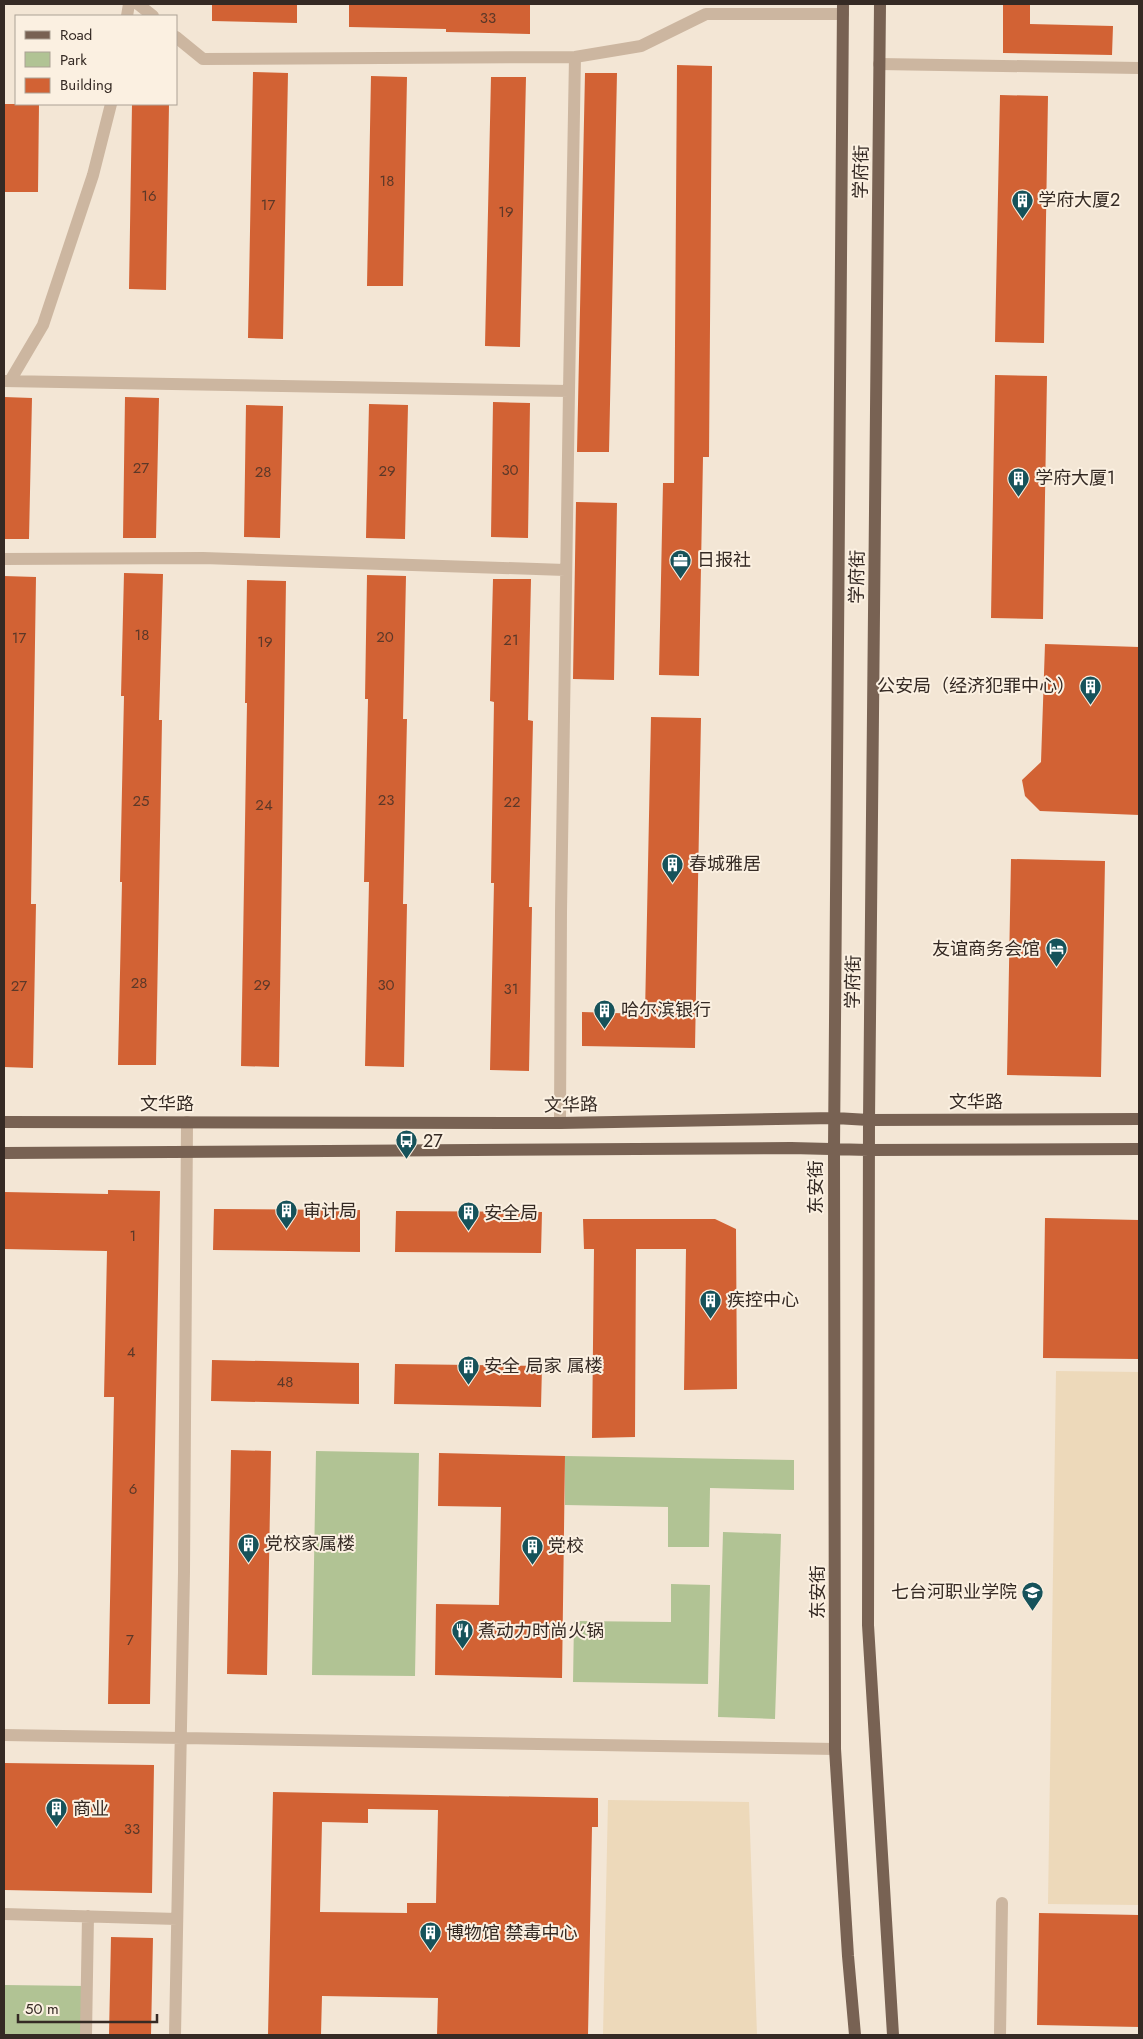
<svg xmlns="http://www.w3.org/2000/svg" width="1143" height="2039" font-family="Jost,'Noto Sans SC',sans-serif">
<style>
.green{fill:#b1c394}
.plaza{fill:#edd9ba}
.building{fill:#d26234;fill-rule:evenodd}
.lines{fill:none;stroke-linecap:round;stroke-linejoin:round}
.minor{stroke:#ccb6a0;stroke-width:12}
.major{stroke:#786253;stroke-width:12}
.labels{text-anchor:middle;stroke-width:4;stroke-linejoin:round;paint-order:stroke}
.number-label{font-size:15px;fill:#5c3828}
.street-label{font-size:18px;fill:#352a24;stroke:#fbf0e1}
.poi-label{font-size:18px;fill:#352a24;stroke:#fbf0e1;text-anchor:start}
</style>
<rect width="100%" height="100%" fill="#f3e6d5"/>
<path class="green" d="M316,1451L419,1453L415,1676L312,1675Z
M565,1456L794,1460V1490L710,1488L709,1547H668V1507L565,1505Z
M723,1532L781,1534L775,1719L718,1717Z
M671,1584L710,1585L708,1684L573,1682L574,1621L671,1622Z
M4,1985L87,1986L86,2035H4Z"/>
<path class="plaza" d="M1056,1371L1139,1372V1905L1048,1904Z
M608,1800L749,1802L757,2035H603Z"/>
<path class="building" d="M212,4H297V23L212,21Z
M349,4H530V34L446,32V29L349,27Z
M1003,4H1030V24L1113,26L1112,55L1003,53Z
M677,65L712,66L709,457H703L699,676L659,675L663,483H674Z
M253,72L288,73L283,339L248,338Z
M585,73H617L609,452H577Z
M371,76L407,77L403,286H367Z
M491,77H526L520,347L485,346Z
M1000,95L1048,96L1044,343L995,342Z
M5,104H39L38,192H4Z
M132,104H169L166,290L129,289Z
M995,375L1047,376L1043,619L991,618Z
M4,397L32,398L29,539H4Z
M125,397L159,398L156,538H123Z
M493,402L530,403L528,538L491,537Z
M369,404L408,405L405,539L366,538Z
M246,405L283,406L280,538L244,537Z
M576,502L617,503L614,680L573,679Z
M124,573L163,574L159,720H162L156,1065H118L122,882H120L124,696H121Z
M367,575L406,576L403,719H407L403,904H407L404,1067L365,1066L369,882H364L368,699H365Z
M4,576L36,577L31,904H36L33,1068L4,1067Z
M493,579H531L528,720L533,721L529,907H532L529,1071L490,1070L494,883H491L494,702L490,701Z
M247,580L286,581L279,1067L241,1066L247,703H245Z
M1045,644L1139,647V815L1040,811L1025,796L1022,780L1041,762Z
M651,717L701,718L695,1048L582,1046V1012L645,1014Z
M1011,859L1105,861L1101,1077L1007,1075Z
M108,1190L160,1191L150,1704H108L114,1397H104L107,1251L4,1249V1192L108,1194Z
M214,1209L360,1210V1252L213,1250Z
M396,1211L542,1212L541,1253L395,1252Z
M1045,1218L1139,1220V1359L1043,1358Z
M583,1219H715L736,1229L737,1389L684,1390L686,1249H636L635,1437L592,1438L594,1249H584Z
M212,1360L359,1363V1404L211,1401Z
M395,1364L542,1366L541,1407L394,1404Z
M231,1450L271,1451L267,1675L227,1674Z
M439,1453L565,1456L562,1678L435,1675L436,1604L499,1605L501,1507L438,1506Z
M4,1763L154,1765L152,1893L4,1890Z
M273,1792L598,1798V1827H592L588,2035H437L438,1998L322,1996L321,2035H268ZM368,1809L438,1810L436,1903H407V1913L320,1912L322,1822L368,1823Z
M1039,1913L1139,1915V2027L1037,2025Z
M111,1937L153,1938L151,2035H109Z"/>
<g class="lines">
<path class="minor" d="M138,4L153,16
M127,16L129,4
M176,37L203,59L575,57L641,46L706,14H843
M879,64L1139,68
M4,381L569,391L575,57
M10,381L43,325L93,175L111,104
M4,559L203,558L565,570
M560,1123L561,912L569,391
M4,1735L835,1749
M4,1914L177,1919
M86,2035L88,1916
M175,2035L184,1572L187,1122
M1000,2035L1002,1903"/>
<path class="major" d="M843,4L834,1149L835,1749L848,1956L855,2035
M880,4L869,1120L868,1625L893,2035
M4,1122L560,1123L835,1118L869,1120L1139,1119
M4,1153L791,1148L869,1150L1139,1149"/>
</g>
<defs>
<symbol id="building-pin" viewBox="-11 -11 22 30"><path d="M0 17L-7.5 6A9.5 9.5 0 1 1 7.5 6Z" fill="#16525a" stroke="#fbf0e1"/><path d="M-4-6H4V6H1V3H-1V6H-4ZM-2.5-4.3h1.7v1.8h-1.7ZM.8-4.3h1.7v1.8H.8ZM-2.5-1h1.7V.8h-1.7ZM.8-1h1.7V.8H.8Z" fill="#fff"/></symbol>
<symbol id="office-pin" viewBox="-11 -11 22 30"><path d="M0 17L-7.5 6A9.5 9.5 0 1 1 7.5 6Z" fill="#16525a" stroke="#fbf0e1"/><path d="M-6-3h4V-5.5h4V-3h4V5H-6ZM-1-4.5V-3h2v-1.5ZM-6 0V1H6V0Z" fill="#fff"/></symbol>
<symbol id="hotel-pin" viewBox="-11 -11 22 30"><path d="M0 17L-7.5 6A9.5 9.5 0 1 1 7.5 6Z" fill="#16525a" stroke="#fbf0e1"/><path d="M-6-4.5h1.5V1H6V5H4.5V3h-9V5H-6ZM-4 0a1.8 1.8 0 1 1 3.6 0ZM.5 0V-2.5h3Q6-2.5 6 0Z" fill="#fff"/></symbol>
<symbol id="bus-pin" viewBox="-11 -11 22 30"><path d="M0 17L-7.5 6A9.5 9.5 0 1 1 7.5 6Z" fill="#16525a" stroke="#fbf0e1"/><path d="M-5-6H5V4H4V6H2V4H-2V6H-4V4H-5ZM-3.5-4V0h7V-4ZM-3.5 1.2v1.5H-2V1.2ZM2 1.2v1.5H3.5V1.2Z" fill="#fff"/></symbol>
<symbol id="university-pin" viewBox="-11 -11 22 30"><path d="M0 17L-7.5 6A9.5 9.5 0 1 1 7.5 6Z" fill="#16525a" stroke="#fbf0e1"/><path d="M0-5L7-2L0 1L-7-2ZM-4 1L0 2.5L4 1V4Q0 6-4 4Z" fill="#fff"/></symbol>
<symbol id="restaurant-pin" viewBox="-11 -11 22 30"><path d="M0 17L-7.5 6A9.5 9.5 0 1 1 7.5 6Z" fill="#16525a" stroke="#fbf0e1"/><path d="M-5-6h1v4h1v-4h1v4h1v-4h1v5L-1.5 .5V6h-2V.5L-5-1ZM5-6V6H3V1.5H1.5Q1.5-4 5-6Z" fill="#fff"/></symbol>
</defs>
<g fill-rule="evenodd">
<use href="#building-pin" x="1010" y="188" width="25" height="34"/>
<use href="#building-pin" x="1006" y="466" width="25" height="34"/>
<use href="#office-pin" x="668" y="548" width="25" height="34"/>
<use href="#building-pin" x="1078" y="674" width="25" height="34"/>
<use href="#building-pin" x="660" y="852" width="25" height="34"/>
<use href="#hotel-pin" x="1044" y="936" width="25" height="34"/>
<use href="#building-pin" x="592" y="998" width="25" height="34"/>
<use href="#bus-pin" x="394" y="1128" width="25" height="34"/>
<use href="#building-pin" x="274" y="1198" width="25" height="34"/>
<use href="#building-pin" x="456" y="1200" width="25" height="34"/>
<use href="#building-pin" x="698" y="1288" width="25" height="34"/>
<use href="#building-pin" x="456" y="1354" width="25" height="34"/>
<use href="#building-pin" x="236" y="1532" width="25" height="34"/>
<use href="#building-pin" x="520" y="1534" width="25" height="34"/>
<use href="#university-pin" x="1020" y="1580" width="25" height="34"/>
<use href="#restaurant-pin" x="450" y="1618" width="25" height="34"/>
<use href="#building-pin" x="44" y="1796" width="25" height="34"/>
<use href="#building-pin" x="418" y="1920" width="25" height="34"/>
</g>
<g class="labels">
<g class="number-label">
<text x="488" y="23">33</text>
<text x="387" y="186">18</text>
<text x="149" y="201">16</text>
<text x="268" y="210">17</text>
<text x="506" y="217">19</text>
<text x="141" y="473">27</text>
<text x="510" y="475">30</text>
<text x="387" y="476">29</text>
<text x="263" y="477">28</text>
<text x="142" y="640">18</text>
<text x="385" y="642">20</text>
<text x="19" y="643">17</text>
<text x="511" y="645">21</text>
<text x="265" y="647">19</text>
<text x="386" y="805">23</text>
<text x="141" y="806">25</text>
<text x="512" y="807">22</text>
<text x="264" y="810">24</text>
<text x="139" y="988">28</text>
<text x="262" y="990">29</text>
<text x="386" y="990">30</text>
<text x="19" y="991">27</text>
<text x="511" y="994">31</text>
<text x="133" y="1241">1</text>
<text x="131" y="1357">4</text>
<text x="285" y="1387">48</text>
<text x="133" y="1494">6</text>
<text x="130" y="1645">7</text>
<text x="132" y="1834">33</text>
</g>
<g class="street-label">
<text transform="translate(861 172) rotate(-89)" y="6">学府街</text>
<text transform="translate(857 577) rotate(-89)" y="6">学府街</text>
<text transform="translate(853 982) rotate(-89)" y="6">学府街</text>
<text x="976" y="1108">文华路</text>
<text x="167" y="1110">文华路</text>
<text transform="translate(571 1105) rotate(-1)" y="6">文华路</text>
<text transform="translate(816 1187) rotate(-90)" y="6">东安街</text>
<text transform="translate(818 1592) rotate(-90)" y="6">东安街</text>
</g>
<g class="poi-label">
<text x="1038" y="206">学府大厦2</text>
<text x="1035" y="484">学府大厦1</text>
<text x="697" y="566">日报社</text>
<text x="1075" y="692" text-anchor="end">公安局（经济犯罪中心）</text>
<text x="689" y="870">春城雅居</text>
<text x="1040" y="955" text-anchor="end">友谊商务会馆</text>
<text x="621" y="1016">哈尔滨银行</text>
<text x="423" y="1147">27</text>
<text x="303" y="1217">审计局</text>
<text x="484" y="1219">安全局</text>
<text x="727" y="1306">疾控中心</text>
<text x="484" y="1372">安全 局家 属楼</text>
<text x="265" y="1550">党校家属楼</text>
<text x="548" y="1552">党校</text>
<text x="1017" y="1598" text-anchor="end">七台河职业学院</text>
<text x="478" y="1637">煮动力时尚火锅</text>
<text x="73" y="1815">商业</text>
<text x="446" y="1939">博物馆 禁毒中心</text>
</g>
</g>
<rect width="1143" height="2039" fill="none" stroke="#352a24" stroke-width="10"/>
<rect x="15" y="15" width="162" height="90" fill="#fbf0e1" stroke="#aca195"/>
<rect x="25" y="31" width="25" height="8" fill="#786253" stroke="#aca195"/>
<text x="60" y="40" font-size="15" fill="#352a24">Road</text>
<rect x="25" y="52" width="25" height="15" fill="#b1c394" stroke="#aca195"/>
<text x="60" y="65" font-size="15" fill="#352a24">Park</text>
<rect x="25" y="78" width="25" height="15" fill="#d26234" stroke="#aca195"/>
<text x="60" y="90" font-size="15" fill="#352a24">Building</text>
<path d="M18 2014v8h139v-8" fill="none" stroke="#352a24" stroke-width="2.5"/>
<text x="25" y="2014" font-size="15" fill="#352a24" stroke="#fbf0e1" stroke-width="4" paint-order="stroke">50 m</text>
</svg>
